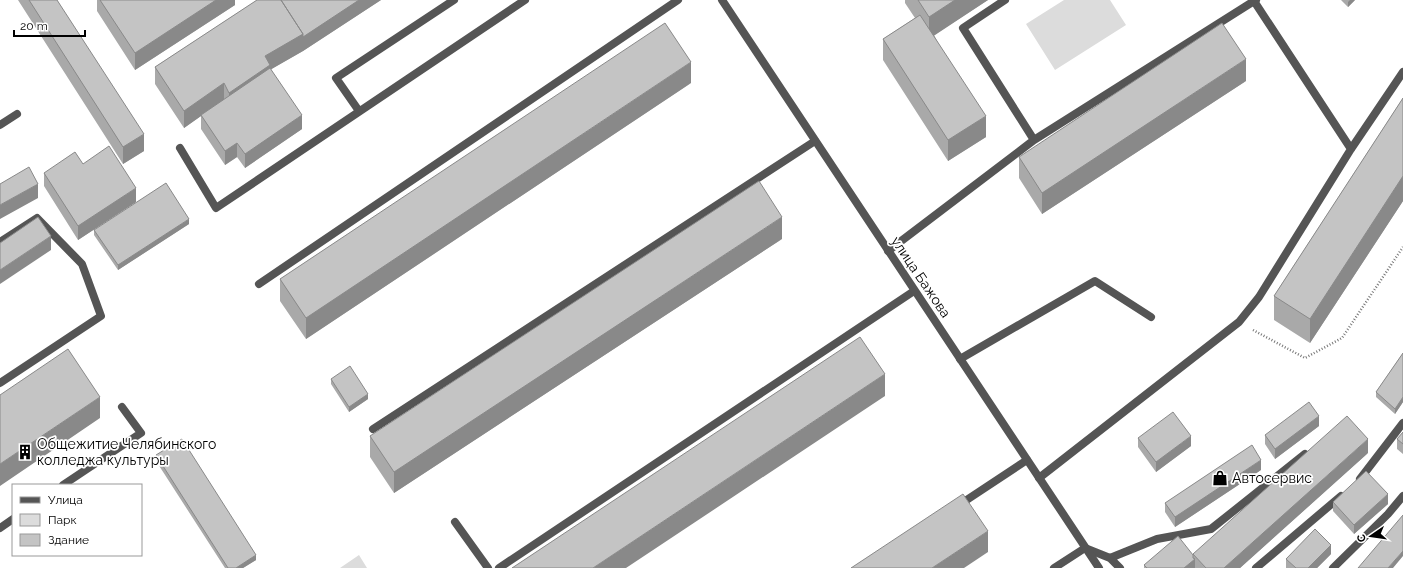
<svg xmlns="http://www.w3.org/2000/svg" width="1403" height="568" font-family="Raleway,sans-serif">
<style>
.park{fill:#dcdcdc}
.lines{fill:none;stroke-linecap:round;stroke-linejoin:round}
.path{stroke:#777;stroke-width:2.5;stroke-dasharray:1 2;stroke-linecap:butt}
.service{stroke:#555;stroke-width:8}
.minor{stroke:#555;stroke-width:8}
.tertiary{stroke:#555;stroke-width:8}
.wall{fill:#a9a9a9}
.shaded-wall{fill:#898989}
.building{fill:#c4c4c4;stroke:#898989}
.labels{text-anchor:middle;stroke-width:3.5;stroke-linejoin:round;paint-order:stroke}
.street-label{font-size:14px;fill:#000;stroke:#fff}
.poi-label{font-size:14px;fill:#000;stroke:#fff;text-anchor:start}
</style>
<rect width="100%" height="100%" fill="#fff"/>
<path class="park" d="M1064,0H1110L1126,25L1055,70L1026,24Z
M359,555L367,568H340Z"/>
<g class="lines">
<path class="path" d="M1253,330L1305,358L1342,338L1403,247"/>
<path class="service" d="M1005,0L963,28L1034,140
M1256,0L1254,1L1351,149
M359,111L336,78L454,0
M0,125L17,114
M180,148L216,208L525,0
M0,242L37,218L82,264L101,316L0,383
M888,251L1034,140L1254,1V0
M259,284L678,0
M960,359L1095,281L1151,317
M373,429L815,141
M1039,478L1239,322L1259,297L1351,149L1403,72
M1360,479L1403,423
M63,485L141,433L122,407
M959,505L1027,460
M455,522L488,568
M0,528L13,519
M1085,548L1110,558L1120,568
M1110,558L1157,539L1211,529L1305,454
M499,568L914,291
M1256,568L1341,496
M1333,568L1388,514L1403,496"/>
<path class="minor" d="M1054,568L1085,548"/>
<path class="tertiary" d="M722,0L1099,568"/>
</g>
<path class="wall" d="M18,0H57L144,151L123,164Z
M97,0H235V5L135,70L97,11Z
M257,0H381L303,51L271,69L302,129L245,168L237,157L225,165L201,129V116L184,128L155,84V67Z
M905,0H988L934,35L986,137L948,161L883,60V39L915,18L905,3Z
M1341,0H1355L1348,7Z
M1246,81L1042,214L1019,178V157Z
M691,83L306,339L280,301V279Z
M1403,98V201L1310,343L1274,320V296Z
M83,164L136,202L78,240L44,186V173Z
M189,224L118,270L94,235V230Z
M782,239L394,493L370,457V436Z
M1403,353V402L1395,414L1376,397V392Z
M331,379L368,399L349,412L331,384Z
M1319,426L1275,459L1265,444V435Z
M1403,432V454L1397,449V439Z
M1138,438L1191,446L1156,472L1138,447Z
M1368,453L1240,568H1144V565L1193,555V554Z
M156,455L256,560L243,568H225L156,461Z
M1261,470L1175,527L1165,512V503Z
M1333,502L1388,504L1354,534L1333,511Z
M1331,554L1317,568H1286V559Z"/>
<path class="shaded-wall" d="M216,0H235V5L135,70V53Z
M359,0H381L303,51L270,70L229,110V93L265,56Z
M955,0H988L929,39V17Z
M1350,0H1355L1348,7V2Z
M1246,59V81L1042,214V193Z
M691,62V83L306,339V318Z
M224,83V100L201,115V116L184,128V111Z
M302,115V129L245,168V154Z
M986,116V137L948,161V140Z
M144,134V151L123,164V147Z
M237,143V157L225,165V151Z
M1403,176V201L1310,343V319Z
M38,184V198L0,219V205Z
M136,188V202L78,240V226Z
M782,217V239L394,493V472Z
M189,219V224L118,270V265Z
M51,236V250L0,284V270Z
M885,374V396L626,568H593Z
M368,394V399L349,412V407Z
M100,397V418L0,486V464Z
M1403,397V402L1395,414V409Z
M1319,416V426L1275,459V449Z
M1191,436V446L1156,472V462Z
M1368,439V453L1240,568H1224Z
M1261,460V470L1175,527V517Z
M1388,494V504L1354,534V525Z
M988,531V552L964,568H932Z
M1331,545V554L1317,568H1308Z
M1403,551V556L1393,568H1388Z
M256,555V560L243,568H236Z
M1195,559V568H1184Z"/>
<path class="building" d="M29,0H57L144,134L123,147Z
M100,0H216L135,53Z
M257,0H281L303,34L265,56L270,65L229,93L224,83L184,111L155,67Z
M281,0H359L303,37V34Z
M918,0H955L929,17Z
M920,15L986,116L948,140L883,39Z
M665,23L691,62L306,318L280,279Z
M1222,23L1246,59L1042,193L1019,157Z
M270,68L302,115L245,154L237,143L225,151L201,115Z
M1403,98V176L1310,319L1274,296Z
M109,146L136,188L78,226L44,173L75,152L83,164Z
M29,167L38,184L0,205V184Z
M759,181L782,217L394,472L370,436Z
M166,183L189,219L118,265L94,230Z
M38,217L51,236L0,270V243Z
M860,337L885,374L593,568H512Z
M68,349L100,397L0,464V395Z
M1403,353V397L1395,409L1376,392Z
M350,366L368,394L349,407L331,379Z
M1309,402L1319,416L1275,449L1265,435Z
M1173,412L1191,436L1156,462L1138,438Z
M1347,416L1368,439L1224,568H1206L1193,554Z
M1403,432V444L1397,439Z
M182,439L256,555L236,568H228L156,455Z
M1252,445L1261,460L1175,517L1165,503Z
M1366,471L1388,494L1354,525L1333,502Z
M963,494L988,531L932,568H851Z
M1403,515V551L1388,568H1358Z
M1315,529L1331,545L1308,568H1296L1286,559Z
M1178,536L1193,555V558L1195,559L1184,568H1147L1144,565Z"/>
<defs>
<symbol id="building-bare" viewBox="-9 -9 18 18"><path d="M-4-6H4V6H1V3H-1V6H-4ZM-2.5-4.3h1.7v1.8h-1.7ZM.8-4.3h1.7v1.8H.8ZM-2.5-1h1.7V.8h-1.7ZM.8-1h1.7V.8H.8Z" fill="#000" stroke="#fff" stroke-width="2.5" paint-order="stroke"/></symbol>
<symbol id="shop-bare" viewBox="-9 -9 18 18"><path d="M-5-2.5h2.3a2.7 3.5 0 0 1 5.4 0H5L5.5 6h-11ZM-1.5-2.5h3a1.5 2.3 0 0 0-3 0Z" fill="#000" stroke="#fff" stroke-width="2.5" paint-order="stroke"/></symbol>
</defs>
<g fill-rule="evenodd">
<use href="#building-bare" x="14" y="441" width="22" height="22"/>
<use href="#shop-bare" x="1209" y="467" width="22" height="22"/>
</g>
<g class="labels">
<g class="street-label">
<text transform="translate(921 277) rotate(56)" y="5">улица Бажова</text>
</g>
<g class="poi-label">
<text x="37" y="449">Общежитие Челябинского<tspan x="37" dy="16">колледжа культуры</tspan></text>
<text x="1232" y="483">Автосервис</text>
</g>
</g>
<rect x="12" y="484" width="130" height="72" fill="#ffffff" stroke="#999999"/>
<rect x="20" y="497" width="20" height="6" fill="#555555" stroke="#999999"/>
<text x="48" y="504" font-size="12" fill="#000000">Улица</text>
<rect x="20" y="514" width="20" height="12" fill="#dcdcdc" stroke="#999999"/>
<text x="48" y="524" font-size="12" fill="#000000">Парк</text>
<rect x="20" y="534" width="20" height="12" fill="#c4c4c4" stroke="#999999"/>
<text x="48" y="544" font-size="12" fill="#000000">Здание</text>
<g transform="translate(1371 536) rotate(257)" stroke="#ffffff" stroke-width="3" paint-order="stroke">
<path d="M0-3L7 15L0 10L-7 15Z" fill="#000000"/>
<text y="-6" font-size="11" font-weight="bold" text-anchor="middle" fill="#000000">С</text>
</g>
<path d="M14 30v6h71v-6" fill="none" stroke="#000000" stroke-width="2"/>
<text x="20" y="30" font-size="12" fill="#000000" stroke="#ffffff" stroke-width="3" paint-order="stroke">20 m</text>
</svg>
